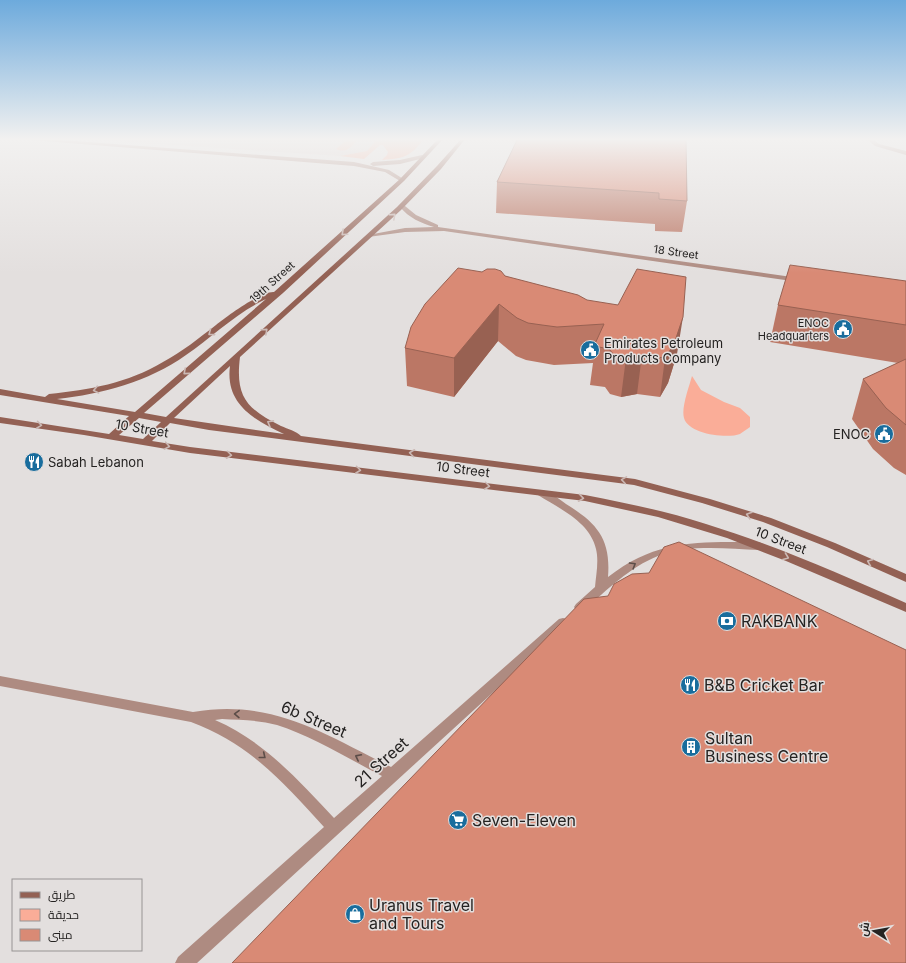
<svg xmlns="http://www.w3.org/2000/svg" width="906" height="963" font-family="Inter,Cairo,sans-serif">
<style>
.built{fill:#ddd0ce}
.green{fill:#faad98}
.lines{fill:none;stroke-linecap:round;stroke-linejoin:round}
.street{fill:#ae8b81;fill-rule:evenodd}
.secondary{fill:#936154;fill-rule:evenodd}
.wall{fill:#bb7765}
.shaded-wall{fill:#986152}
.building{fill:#d98a75;stroke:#986152}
.oneway{stroke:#cbb9b5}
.oneway2{stroke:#5c4d48}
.labels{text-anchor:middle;stroke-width:3;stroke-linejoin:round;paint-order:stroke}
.far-street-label{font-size:11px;fill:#252322;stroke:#e3dfde}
.far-poi-label{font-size:11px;fill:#252322;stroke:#e3dfde;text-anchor:end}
.poi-label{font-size:13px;fill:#252322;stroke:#e3dfde;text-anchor:start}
.street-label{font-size:13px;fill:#252322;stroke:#e3dfde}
.near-poi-label{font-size:16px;fill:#252322;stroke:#e3dfde;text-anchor:start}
.near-street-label{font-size:16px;fill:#252322;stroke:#e3dfde}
</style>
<rect width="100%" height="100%" fill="#e3dfde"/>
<path class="built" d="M69,138H378L367,151L340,156Z"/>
<path class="green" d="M349,138H359C352,146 347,154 336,149Z
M378,138H425C410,156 407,158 382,160L387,155L388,152L383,145H380L364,159L340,156L367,151Z
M692,376L701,390L724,402L740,408L750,417V427C747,429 743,432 740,434C727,439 688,434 684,418C681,408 689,387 692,376Z"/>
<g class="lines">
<path class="street" d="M17,138H35L354,162L389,170L405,180L400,181L385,172L354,166L19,139Z
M866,138H871L879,144L906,151V155L875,146Z
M422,155L425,157L424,158L400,164L373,166L370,164L373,162L400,160Z
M401,206H405L416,215L438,225V227L799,278L803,280L799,282L444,231L405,232L368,237V235L405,228L434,227C421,223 409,218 400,207Z
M542,490C551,492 559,499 566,504C597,523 611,539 608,577C658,538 699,542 759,542L763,544L764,546L763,548L759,550C727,549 689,544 658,556C630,567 607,590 584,610L580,611L576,610L574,607L576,604L595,587C596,575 599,561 596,549C590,522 560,509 538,495L537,493L538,491Z
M563,618L567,619L569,622L567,625L197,963H175L178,957L324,827C283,782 250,744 191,722L0,686V676L193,712C271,698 325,734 391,767L559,619ZM222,719C240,720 259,720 277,725C312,736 349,759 382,776L334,818C298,780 264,741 215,720Z"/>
<path class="secondary" d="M439,138H444L404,181L283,293L144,413L166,417L397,207L437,166L462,138H466L441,169L401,210L240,357C235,397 247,409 281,426C288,429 296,431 301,436L635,479L710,499L771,518L835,543L906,574V582L827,547L763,522L702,503L634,485L209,430L170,423L152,441L190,447L585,495C626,503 666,511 706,524C774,545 840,574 906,603V612L786,561L727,538L658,517L585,501L190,453L84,435L0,423V417L109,434L129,416L0,395V389L45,397L49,394C89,390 128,383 163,362C182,352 199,338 216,325C227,316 261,291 274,292L400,179ZM266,299L135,412L57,399C102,394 148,382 186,355C212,337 236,313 266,299ZM230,366C225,404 254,420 284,434L174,418ZM139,418L161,422L143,439L119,435Z"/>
</g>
<path class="wall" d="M518,138L687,201L682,232L655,231V224L496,213L497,182Z
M505,276L677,354L668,383L660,397L637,394L621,397L610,394L605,387L590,385L593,363L554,365L526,360L516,356L498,341L454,397L407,386L405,348Z
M906,281V475L894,468L873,449L852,419L863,379L898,363L770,342L778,305Z"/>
<path class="shaded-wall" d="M499,304L498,341L454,397V358Z
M683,317L677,354L668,383L660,397L665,358Z
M642,355L637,394L621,397L626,358Z"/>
<path class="building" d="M518,138H686L687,201L659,199V193L497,182Z
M790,265L906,281V325L778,305Z
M458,268L482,272L487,269H495L501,271L505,276L578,295L587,300L618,305L637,269L686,277L683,317L674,344L665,358L642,355L626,358L614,355L609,349L594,346L604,324L557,327L542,325L528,323L517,318L499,304L454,358L405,348L411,327L425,304Z
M906,359V425L886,408L863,379Z
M679,542L906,650V963H232L584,599L608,596L614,584L632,574L649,573L664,547Z"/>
<defs><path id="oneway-chevron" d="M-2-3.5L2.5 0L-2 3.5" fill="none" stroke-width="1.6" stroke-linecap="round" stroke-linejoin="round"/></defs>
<g class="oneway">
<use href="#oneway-chevron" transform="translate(393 216) rotate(-42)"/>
<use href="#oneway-chevron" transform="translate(344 233) rotate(138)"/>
<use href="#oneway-chevron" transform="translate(265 331) rotate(-42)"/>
<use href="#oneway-chevron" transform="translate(211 333) rotate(143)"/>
<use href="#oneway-chevron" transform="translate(186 372) rotate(139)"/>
<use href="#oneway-chevron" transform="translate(96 390) rotate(168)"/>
<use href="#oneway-chevron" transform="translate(270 423) rotate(-151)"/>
<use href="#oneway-chevron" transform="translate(39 425) rotate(8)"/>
<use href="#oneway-chevron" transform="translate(167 446) rotate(10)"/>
<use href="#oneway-chevron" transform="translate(412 453) rotate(-173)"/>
<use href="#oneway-chevron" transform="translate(229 455) rotate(7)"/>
<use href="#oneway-chevron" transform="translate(358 470) rotate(7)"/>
<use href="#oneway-chevron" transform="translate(624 480) rotate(-171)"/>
<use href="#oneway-chevron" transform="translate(487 486) rotate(7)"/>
<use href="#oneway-chevron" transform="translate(581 498) rotate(8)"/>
<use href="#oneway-chevron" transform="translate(749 515) rotate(-163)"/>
<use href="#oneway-chevron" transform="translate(786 557) rotate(21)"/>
<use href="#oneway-chevron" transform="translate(870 562) rotate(-157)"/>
</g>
<g class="oneway2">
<use href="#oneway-chevron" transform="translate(633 565) rotate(-31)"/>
<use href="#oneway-chevron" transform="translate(237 714) rotate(-179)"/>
<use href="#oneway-chevron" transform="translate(263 756) rotate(39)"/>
<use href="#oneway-chevron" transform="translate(358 757) rotate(-153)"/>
</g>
<linearGradient id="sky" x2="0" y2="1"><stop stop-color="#6daadc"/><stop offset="0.51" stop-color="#f2f1f0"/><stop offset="1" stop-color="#f2f1f0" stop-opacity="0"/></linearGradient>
<rect width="906" height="273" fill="url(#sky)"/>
<defs>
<symbol id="civic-disc" viewBox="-11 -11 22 22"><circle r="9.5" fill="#196d9d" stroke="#e3dfde"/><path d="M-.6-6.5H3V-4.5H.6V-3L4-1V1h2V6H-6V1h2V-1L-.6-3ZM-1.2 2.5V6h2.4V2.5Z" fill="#fff"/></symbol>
<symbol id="restaurant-disc" viewBox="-11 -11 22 22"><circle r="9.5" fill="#196d9d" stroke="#e3dfde"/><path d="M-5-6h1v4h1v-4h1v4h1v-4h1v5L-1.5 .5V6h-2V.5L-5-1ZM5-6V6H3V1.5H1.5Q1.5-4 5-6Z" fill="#fff"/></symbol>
<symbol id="bank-disc" viewBox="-11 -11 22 22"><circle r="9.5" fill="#196d9d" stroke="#e3dfde"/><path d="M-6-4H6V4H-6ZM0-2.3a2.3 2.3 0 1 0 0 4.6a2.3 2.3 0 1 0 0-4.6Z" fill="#fff"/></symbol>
<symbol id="building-disc" viewBox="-11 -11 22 22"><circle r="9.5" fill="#196d9d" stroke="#e3dfde"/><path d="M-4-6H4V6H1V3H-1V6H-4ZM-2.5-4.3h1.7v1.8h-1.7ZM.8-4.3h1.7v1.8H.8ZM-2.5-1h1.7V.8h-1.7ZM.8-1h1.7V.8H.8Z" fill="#fff"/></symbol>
<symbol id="supermarket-disc" viewBox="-11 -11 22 22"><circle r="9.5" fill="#196d9d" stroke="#e3dfde"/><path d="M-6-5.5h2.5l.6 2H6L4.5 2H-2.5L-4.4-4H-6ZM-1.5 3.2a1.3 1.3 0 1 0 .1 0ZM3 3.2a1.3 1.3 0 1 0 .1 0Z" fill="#fff"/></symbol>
<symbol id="shop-disc" viewBox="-11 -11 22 22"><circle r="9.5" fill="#196d9d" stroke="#e3dfde"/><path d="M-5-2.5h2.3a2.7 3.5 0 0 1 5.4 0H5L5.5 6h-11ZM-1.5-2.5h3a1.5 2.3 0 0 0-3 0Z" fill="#fff"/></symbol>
</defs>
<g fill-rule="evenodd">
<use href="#civic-disc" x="832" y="318" width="22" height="22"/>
<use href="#civic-disc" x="579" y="339" width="22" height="22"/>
<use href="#civic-disc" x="873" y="423" width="22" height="22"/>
<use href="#restaurant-disc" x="23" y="451" width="22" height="22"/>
<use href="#bank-disc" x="716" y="610" width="22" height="22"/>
<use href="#restaurant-disc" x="679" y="674" width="22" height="22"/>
<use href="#building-disc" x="680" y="736" width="22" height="22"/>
<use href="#supermarket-disc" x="447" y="809" width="22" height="22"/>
<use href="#shop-disc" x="344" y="903" width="22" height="22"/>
</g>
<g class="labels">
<g class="far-street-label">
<text transform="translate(676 252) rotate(8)" y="4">18 Street</text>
<text transform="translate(272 282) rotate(-42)" y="4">19th Street</text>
</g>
<g class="far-poi-label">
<text x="829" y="327">ENOC<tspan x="829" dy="13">Headquarters</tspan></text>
</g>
<g class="poi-label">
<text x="604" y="348">Emirates Petroleum<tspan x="604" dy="15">Products Company</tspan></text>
<text x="870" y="439" text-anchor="end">ENOC</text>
<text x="48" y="467">Sabah Lebanon</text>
</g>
<g class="street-label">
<text transform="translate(142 428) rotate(10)" y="5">10 Street</text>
<text transform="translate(463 469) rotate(7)" y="5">10 Street</text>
<text transform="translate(781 540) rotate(21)" y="5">10 Street</text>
</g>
<g class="near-poi-label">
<text x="741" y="627">RAKBANK</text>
<text x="704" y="691">B&amp;B Cricket Bar</text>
<text x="705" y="744">Sultan<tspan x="705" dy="18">Business Centre</tspan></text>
<text x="472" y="826">Seven-Eleven</text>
<text x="369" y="911">Uranus Travel<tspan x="369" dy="18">and Tours</tspan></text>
</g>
<g class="near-street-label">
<text transform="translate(314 719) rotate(23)" y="6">6b Street</text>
<text transform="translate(381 762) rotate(-42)" y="6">21 Street</text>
</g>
</g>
<rect x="12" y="879" width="130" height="72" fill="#e3dfde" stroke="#979493"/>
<rect x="20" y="892" width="20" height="6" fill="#936154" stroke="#979493"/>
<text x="48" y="899" font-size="12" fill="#252322">طريق</text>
<rect x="20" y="909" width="20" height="12" fill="#faad98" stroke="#979493"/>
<text x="48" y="919" font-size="12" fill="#252322">حديقة</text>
<rect x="20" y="929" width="20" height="12" fill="#d98a75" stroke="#979493"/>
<text x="48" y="939" font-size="12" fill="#252322">مبنى</text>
<g transform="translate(874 931) rotate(281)" stroke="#e3dfde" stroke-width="3" paint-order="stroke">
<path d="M0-3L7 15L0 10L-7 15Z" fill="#252322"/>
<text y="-6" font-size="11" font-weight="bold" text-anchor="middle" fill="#252322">ش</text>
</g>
</svg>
